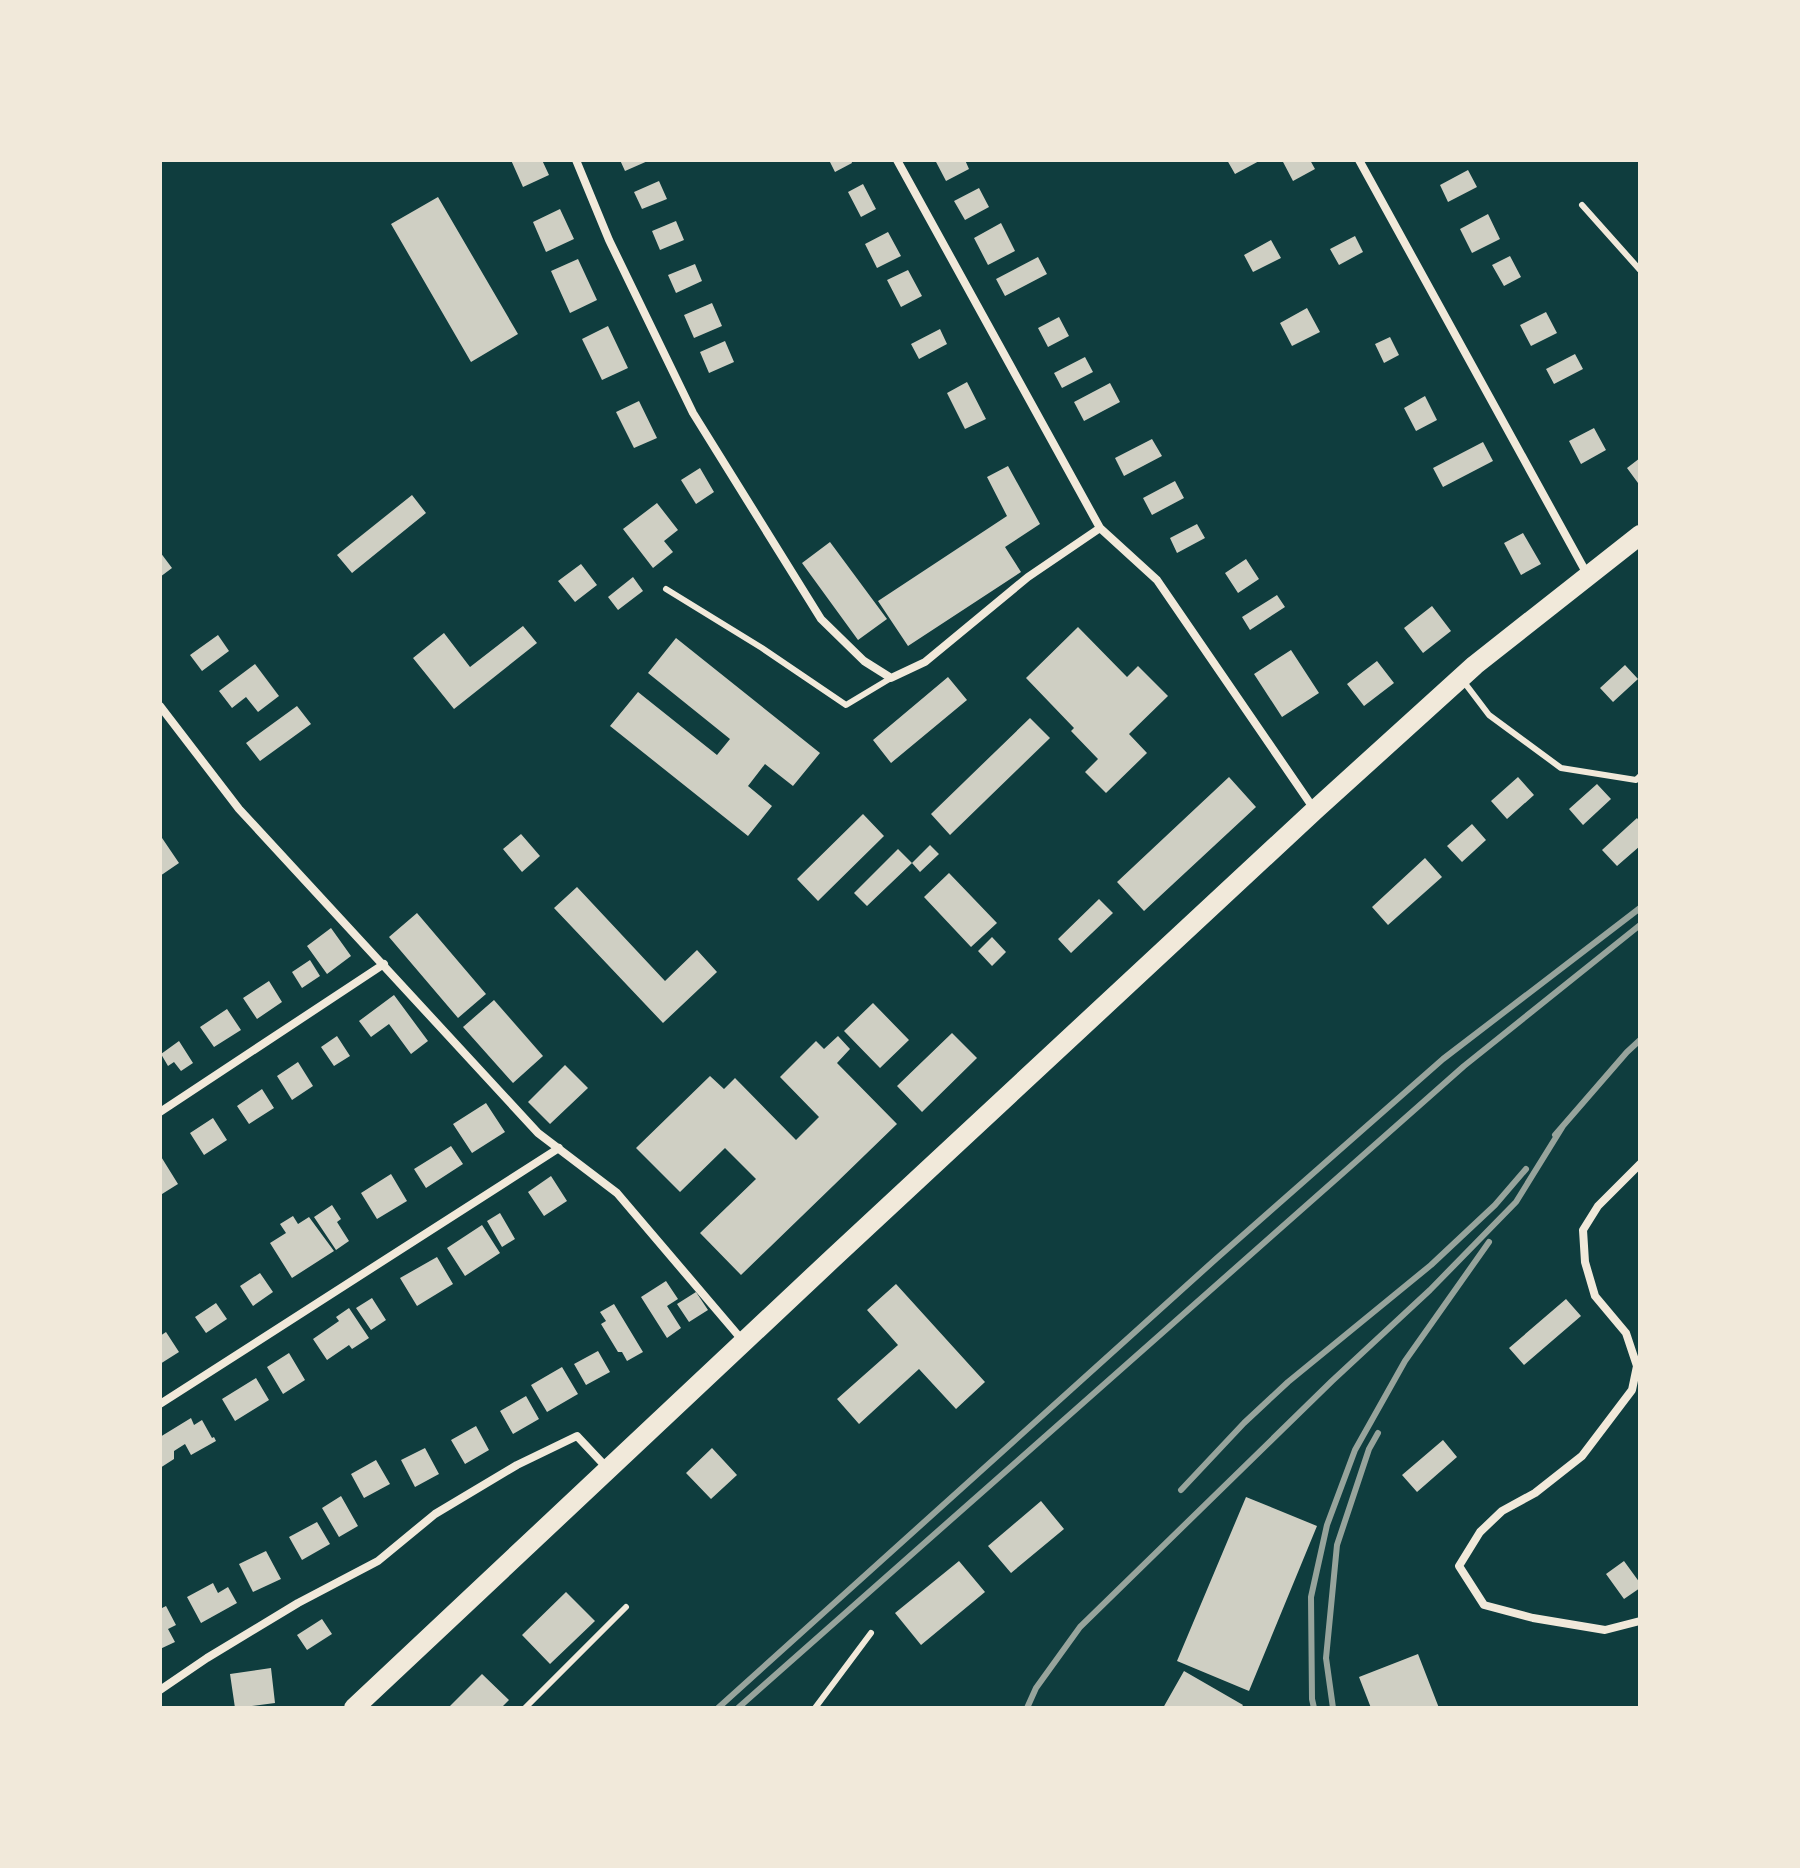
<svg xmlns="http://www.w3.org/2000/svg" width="1800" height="1868" font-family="'Fira Sans',sans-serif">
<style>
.building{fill:#cfcfc3}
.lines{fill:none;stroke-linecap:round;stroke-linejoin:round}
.service{stroke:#f1e9da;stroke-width:6}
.minor{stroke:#f1e9da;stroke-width:8}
.primary{stroke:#f1e9da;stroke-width:20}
.rail{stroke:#97a49c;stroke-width:6}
</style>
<rect width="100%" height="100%" fill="#0f3d3e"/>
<path class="building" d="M511,160H542L549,175L523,187Z
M620,160H650L625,171Z
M829,160H851L852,163L835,172Z
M935,160H965L969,169L946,181Z
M1227,160H1261L1235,174Z
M1282,160H1310L1315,169L1293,181Z
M1468,170L1477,187L1448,202L1440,185Z
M659,181L667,199L642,209L634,192Z
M863,184L876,209L861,217L848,192Z
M979,188L989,207L965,220L954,201Z
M438,197L518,334L471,362L391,224Z
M560,209L574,239L546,252L533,222Z
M1488,214L1500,239L1472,253L1460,229Z
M676,221L684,240L660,250L652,231Z
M1001,223L1015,251L988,265L974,238Z
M888,232L901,256L877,268L865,244Z
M1355,236L1363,252L1339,265L1330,249Z
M1271,240L1281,258L1253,272L1244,255Z
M1510,256L1521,277L1504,286L1492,265Z
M1038,257L1047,274L1005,296L996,279Z
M578,259L597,300L570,313L551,271Z
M695,264L702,281L676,293L668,275Z
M908,270L922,296L901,307L887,280Z
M712,303L722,326L694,338L684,315Z
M1307,308L1320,332L1292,346L1280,323Z
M1546,312L1557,333L1531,346L1520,325Z
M1059,317L1069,336L1048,347L1038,328Z
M608,326L628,368L602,380L582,339Z
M940,329L947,344L919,359L911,344Z
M1390,337L1399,355L1384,363L1375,344Z
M725,341L734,362L709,373L700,352Z
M1575,354L1583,369L1554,384L1546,369Z
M1085,357L1093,372L1062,388L1054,373Z
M967,382L986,419L965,429L947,393Z
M1110,383L1120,402L1084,421L1074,402Z
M1425,396L1437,420L1416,431L1404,408Z
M639,401L657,438L634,448L616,412Z
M1594,428L1606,450L1581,464L1569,441Z
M1152,439L1162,456L1124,476L1115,458Z
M1483,442L1493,461L1443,487L1433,468Z
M1640,458V482L1638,483L1627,468Z
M1008,466L1040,524L1005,547L1021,572L908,646L878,601L1007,516L987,477Z
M700,468L714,492L696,504L681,480Z
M1175,481L1184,498L1152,515L1143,498Z
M412,495L426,513L352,573L337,555Z
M657,503L678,530L664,541L673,552L653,568L623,529Z
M1197,524L1205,538L1177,553L1170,538Z
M1523,533L1541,564L1521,575L1504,543Z
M830,542L887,619L858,640L802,563Z
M160,552L172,568L160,577Z
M1246,559L1259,579L1238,593L1225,573Z
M581,564L597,585L575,602L558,581Z
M633,577L643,591L618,610L608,597Z
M1277,595L1285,607L1250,630L1242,617Z
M1432,606L1451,631L1423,653L1404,628Z
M523,626L537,643L454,709L413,658L444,633L470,667Z
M1078,627L1127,677L1138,666L1168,696L1129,734L1147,753L1106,793L1085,772L1098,759L1071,731L1074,728L1026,678Z
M218,635L229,651L202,671L190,655Z
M676,638L820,753L793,786L765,764L748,786L772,806L748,836L610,726L638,692L717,755L730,739L648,673Z
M1291,650L1319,693L1282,717L1254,674Z
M1377,661L1394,683L1364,706L1347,684Z
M255,664L279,696L258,712L246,697L232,708L219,691Z
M1625,665L1638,679L1613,702L1600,688Z
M948,677L967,700L891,763L873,740Z
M297,706L311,724L260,761L246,743Z
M1030,718L1050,738L950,835L931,814Z
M1229,777L1256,807L1144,911L1117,882Z
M1518,777L1534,795L1507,819L1491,801Z
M1597,784L1611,799L1583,825L1569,809Z
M863,814L884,836L818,901L797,879Z
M1637,818L1640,822V846L1617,866L1602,850Z
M1472,824L1486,840L1462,862L1447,846Z
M521,834L540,856L522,872L503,849Z
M160,835L179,863L160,876Z
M930,845L939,854L920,872L912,863Z
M898,849L912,863L867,906L854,893Z
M1425,858L1442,877L1388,925L1372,907Z
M949,873L997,923L971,947L924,897Z
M577,887L665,981L697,950L717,972L663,1023L554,908Z
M1099,899L1113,913L1071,953L1058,939Z
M417,913L486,994L458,1018L389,937Z
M331,928L351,956L327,974L307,946Z
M992,937L1006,952L992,966L978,951Z
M310,960L320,976L302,988L292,972Z
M269,981L282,1002L257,1019L243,998Z
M394,995L428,1041L411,1054L389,1024L371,1037L359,1021Z
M494,1000L543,1056L513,1083L463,1027Z
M873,1003L909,1040L880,1068L844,1031Z
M227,1009L241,1030L214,1047L200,1027Z
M952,1033L977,1058L922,1112L897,1086Z
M337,1036L350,1056L334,1066L321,1047Z
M838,1036L850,1049L837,1063L897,1124L741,1275L700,1233L756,1179L725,1148L680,1192L636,1148L710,1076L724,1089L735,1078L796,1140L819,1117L780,1077L816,1041L824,1049Z
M179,1041L193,1063L181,1071L174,1062L168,1066L161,1054Z
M298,1062L313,1086L292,1100L277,1076Z
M565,1065L588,1088L550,1124L528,1102Z
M262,1089L274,1108L249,1124L237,1106Z
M486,1103L505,1132L472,1153L453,1124Z
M213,1118L227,1140L204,1155L190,1133Z
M451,1146L463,1164L426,1188L414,1169Z
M160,1155L178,1184L162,1194L160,1190Z
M391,1174L407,1201L377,1219L361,1193Z
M551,1176L567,1201L544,1216L528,1192Z
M332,1205L341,1219L337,1222L349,1241L336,1250L314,1217Z
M500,1213L515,1239L502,1247L487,1221Z
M293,1216L298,1224L309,1217L334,1251L292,1278L270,1243L286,1233L280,1224Z
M482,1225L500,1253L465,1276L447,1248Z
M437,1257L453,1284L417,1306L400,1278Z
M260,1273L273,1292L253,1306L240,1286Z
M666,1281L678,1299L667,1306L681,1328L667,1338L641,1297Z
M896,1284L985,1382L956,1409L919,1369L859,1424L837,1399L898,1345L867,1310Z
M696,1292L708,1310L689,1322L677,1304Z
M372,1298L386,1320L371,1330L356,1308Z
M1566,1299L1581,1316L1524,1365L1509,1348Z
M216,1303L227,1319L206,1333L195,1317Z
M614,1304L643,1352L627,1361L622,1352H618L601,1324L606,1321L600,1312Z
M349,1308L369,1338L352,1349L349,1345L327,1360L313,1339L339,1321L336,1317Z
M166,1332L179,1352L160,1364V1336Z
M598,1351L610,1372L586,1385L574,1364Z
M289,1353L305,1380L283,1394L267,1367Z
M562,1367L578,1394L547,1412L531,1385Z
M256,1378L269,1400L235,1421L222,1399Z
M526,1396L539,1419L513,1434L500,1411Z
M191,1418L194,1425L202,1420L212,1438L214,1437L216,1441L191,1455L185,1444L174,1451V1459L160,1468V1437Z
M476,1426L489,1450L465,1464L451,1440Z
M1443,1440L1457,1457L1417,1492L1402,1475Z
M425,1448L439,1474L415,1487L401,1460Z
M712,1448L737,1475L711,1499L686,1473Z
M376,1460L390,1484L364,1498L351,1474Z
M341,1496L358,1526L339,1537L322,1508Z
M1246,1497L1317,1526L1249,1691L1177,1661Z
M1041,1501L1064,1529L1011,1573L988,1546Z
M317,1522L330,1544L302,1560L289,1537Z
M266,1551L281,1579L253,1592L239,1564Z
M959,1561L985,1592L921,1645L895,1613Z
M1624,1561L1640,1583V1588L1624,1599L1606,1574Z
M213,1583L218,1593L228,1587L237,1603L201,1623L187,1597Z
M566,1592L595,1621L550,1664L522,1635Z
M166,1606L176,1625L168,1629L175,1642L160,1649V1609Z
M322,1619L332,1634L307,1650L297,1635Z
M1418,1654L1439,1708H1371L1359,1677Z
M271,1668L275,1703L235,1708L230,1674Z
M1184,1671L1243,1705L1241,1708H1163Z
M482,1674L509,1700L501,1708H448Z"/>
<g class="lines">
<path class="service" d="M1582,205L1640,270
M666,589L762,648L846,705L891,678
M1464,682L1489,715L1561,768L1636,780L1640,776
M525,1708L626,1607
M815,1708L871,1633"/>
<path class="minor" d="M576,160L609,240L693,413L821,619L864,661L891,678L925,662L1028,577L1100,528
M897,160L1100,528L1157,580L1314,809
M1359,160L1587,574
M160,706L239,809L538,1133L617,1193L743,1341
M160,1112L384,964
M1640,1164L1598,1206L1583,1230L1585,1262L1595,1296L1626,1333L1637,1366L1632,1390L1582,1456L1535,1493L1502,1511L1480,1532L1459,1566L1484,1605L1533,1618L1605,1630L1640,1621
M160,1404L559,1148
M160,1690L207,1658L298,1603L378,1561L435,1514L517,1465L577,1436L608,1469"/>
<path class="primary" d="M354,1708L833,1258L1315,810L1475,665L1640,535"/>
<path class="rail" d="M1555,1135L1627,1052L1640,1040
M1181,1490L1244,1423L1288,1382L1431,1265L1495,1205L1526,1169
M718,1708L1217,1258L1443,1059L1640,908
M738,1708L1464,1066L1640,925
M1027,1708L1036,1688L1080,1627L1332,1381L1430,1290L1516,1202L1563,1126
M1314,1708L1312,1699L1311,1597L1327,1525L1355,1450L1405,1361L1489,1242
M1333,1708L1326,1658L1337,1545L1369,1449L1378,1433"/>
</g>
<rect width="1800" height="1868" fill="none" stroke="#f1e9da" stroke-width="324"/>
</svg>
